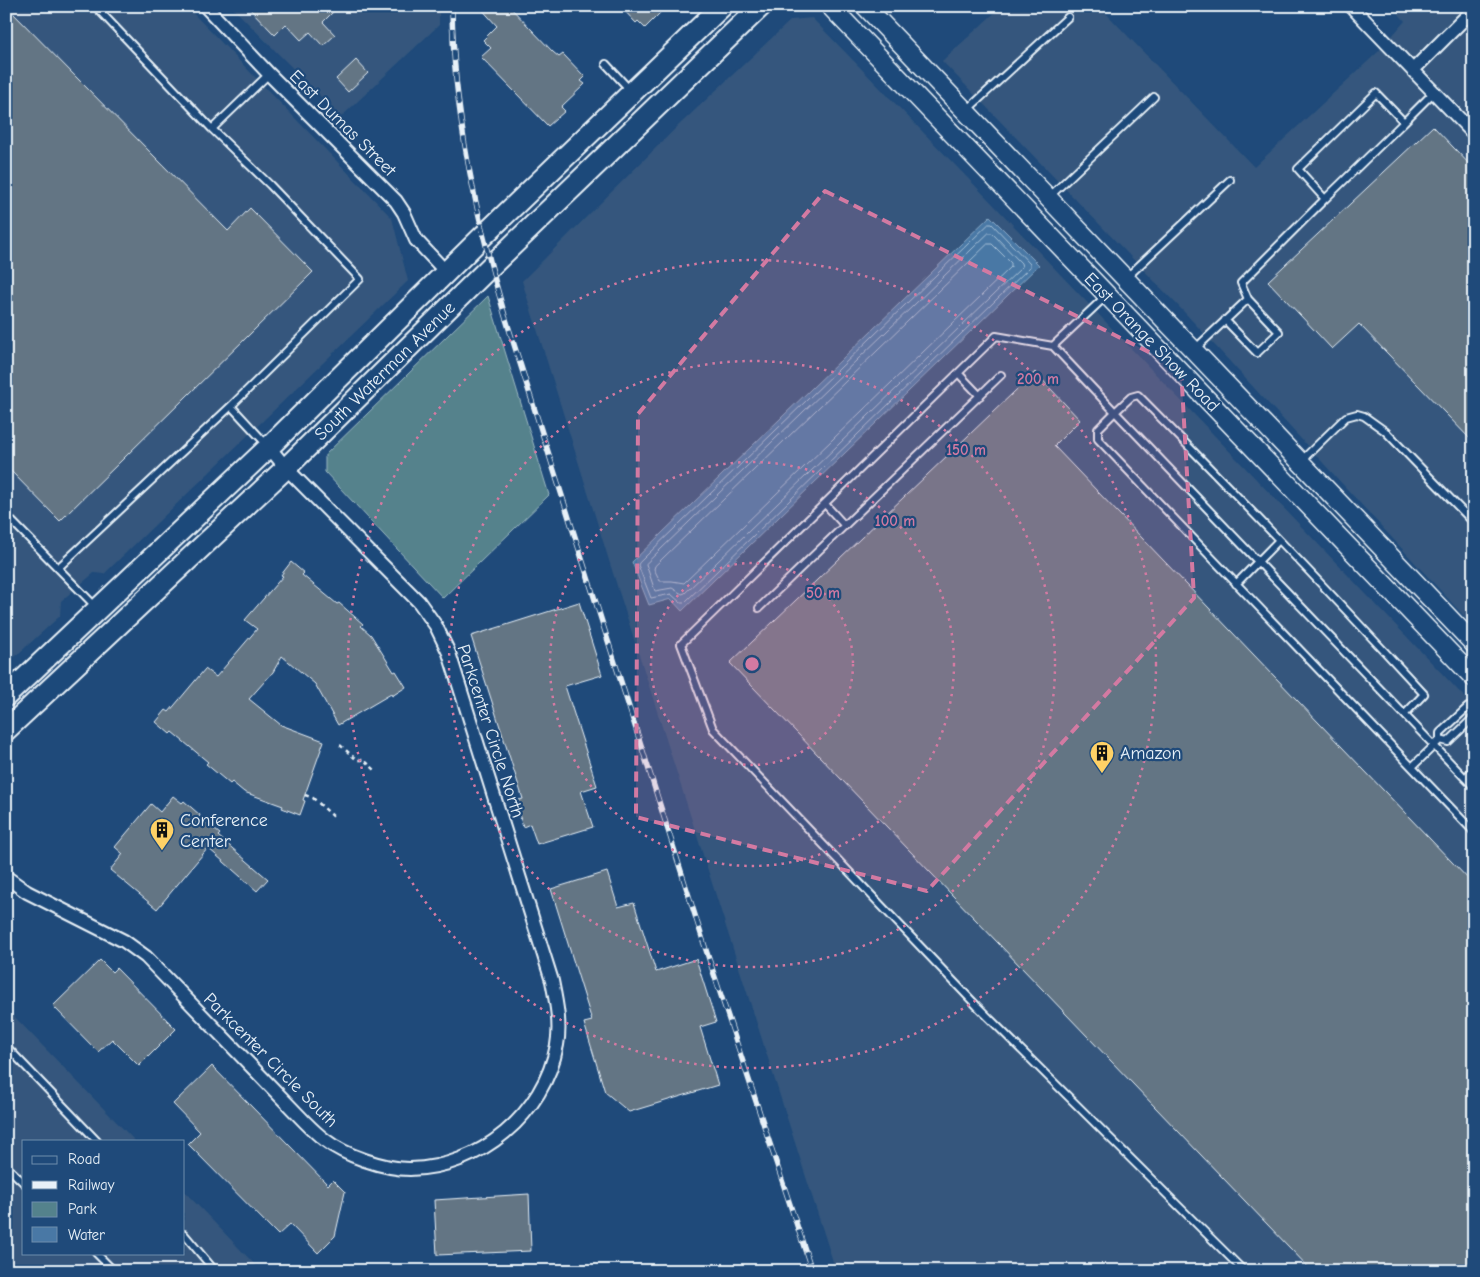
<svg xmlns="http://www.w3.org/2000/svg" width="1480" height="1277" font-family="'Comic Neue',sans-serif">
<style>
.built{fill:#34577d}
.green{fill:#54828c;stroke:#9ebac2}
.water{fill:#4978a5;stroke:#89a8c6}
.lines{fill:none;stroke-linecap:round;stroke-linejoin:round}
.shore{stroke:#a8c1d7;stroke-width:1}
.building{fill:#647584;stroke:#e8f1f8}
.lane-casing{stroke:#e8f1f8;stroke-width:10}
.street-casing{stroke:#e8f1f8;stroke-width:16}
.secondary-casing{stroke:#e8f1f8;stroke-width:21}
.primary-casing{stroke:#e8f1f8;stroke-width:24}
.path{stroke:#e8f1f8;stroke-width:2.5;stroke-dasharray:4 4;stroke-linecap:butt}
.lane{stroke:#1f4a7a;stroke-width:6}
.street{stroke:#1f4a7a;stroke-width:12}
.secondary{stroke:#1f4a7a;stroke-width:18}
.primary{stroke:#1f4a7a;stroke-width:20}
.rail-casing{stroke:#e8f1f8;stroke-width:5.5}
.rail{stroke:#1f4a7a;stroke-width:4;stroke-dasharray:11;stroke-linecap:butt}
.marked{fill:#d37aa2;fill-opacity:0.2;stroke:#d37aa2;stroke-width:4;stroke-dasharray:10 6;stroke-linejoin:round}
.ring{fill:none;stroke:#d37aa2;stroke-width:2.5;stroke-dasharray:2.5 5}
.labels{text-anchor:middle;stroke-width:4.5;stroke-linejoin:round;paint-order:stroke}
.street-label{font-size:18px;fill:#e8f1f8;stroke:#1f4a7a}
.poi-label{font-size:18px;fill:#e8f1f8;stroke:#1f4a7a;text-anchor:start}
.centre{fill:#d37aa2;stroke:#1f4a7a;stroke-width:2.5}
.ring-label{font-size:15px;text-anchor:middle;font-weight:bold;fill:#d37aa2;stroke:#1f4a7a;stroke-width:4.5;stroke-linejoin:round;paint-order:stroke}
</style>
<rect width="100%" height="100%" fill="#1f4a7a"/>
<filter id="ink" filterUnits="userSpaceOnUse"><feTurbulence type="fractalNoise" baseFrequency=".02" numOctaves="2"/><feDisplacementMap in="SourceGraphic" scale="10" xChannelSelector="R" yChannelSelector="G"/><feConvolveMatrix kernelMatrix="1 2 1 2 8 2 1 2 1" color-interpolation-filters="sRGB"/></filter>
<g filter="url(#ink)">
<path class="built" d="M6,6H186L392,218L408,281L104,574L94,573L61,601L60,616L6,665Z
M231,6H439V25L341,117Z
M1002,6H1099L1254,167L1379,51L1405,21L1392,6H1474V627L1186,314L942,61Z
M812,18L992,203L1474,707V1271H836L612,570L522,281L678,126L791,20Z
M6,1008L135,1141H24V1253H184V1191L261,1271H12L6,1269Z"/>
<path class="green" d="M488,296L549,495L443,598L325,472V455Z"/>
<path class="water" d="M990,216L1039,265L682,611L671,599L649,605L632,562Z"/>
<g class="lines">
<path class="shore" d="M989,224H992L1030,264V267L684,603H681L671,594L651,598L638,565L639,563Z
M989,233H992L1021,263L1022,267L685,593L682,594L672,588L655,591L646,564Z
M988,244H992L1011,263V267L684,583L672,581H660L654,569L655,566Z"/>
</g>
<path class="building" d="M6,6L228,231L250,208L313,272L60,521L6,466Z
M247,6H339L323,22L335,35L323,46L310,32L301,40L286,24L275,35Z
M479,6H509L553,52L559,57L563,54L585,77L581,81L585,84L561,107L565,111L548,126L481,57L491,48L483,40L497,26Z
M620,6H655L661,12L645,28L638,21L636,23Z
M356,60L368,73L348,92L336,79Z
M1433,126L1474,169V443L1359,324L1332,349L1268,281Z
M1035,372L1080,420L1054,446L1474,885V1271H1312L730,663Z
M291,562L304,573L302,575L337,604L339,603L363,624L361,626L371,635L394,672L396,671L406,687L392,696L391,694L338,725L315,684L282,656L273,672L249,699L281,725L324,741L303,800L305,801L300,815L282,808L283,806L244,792L232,782L230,784L206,764L208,762L172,732L170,734L156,722L166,710L169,712L205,669L216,677L257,629L245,620L283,576L281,575Z
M579,602L602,675L565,686L597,786L581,791L593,827L537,844L530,824L523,827L515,801L523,799L471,636Z
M173,796L182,803L184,801L200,815L199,817L220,834L218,836L268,879L257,891L208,848L157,909L110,870L123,854L115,847L151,804L160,812Z
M607,872L618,907L634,903L656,972L696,959L716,1022L700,1027L718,1085L629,1112L605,1092L584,1023L592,1021L551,889Z
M100,960L112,972L116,968L176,1029L139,1066L112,1039L98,1052L53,1006Z
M212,1066L328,1185L333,1180L345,1192L335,1236L318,1253L290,1224L278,1235L188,1144L200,1132L173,1104Z
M529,1194L531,1251L437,1255L434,1200Z"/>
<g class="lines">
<defs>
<path id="lane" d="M95,6L212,129L269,74
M606,64L630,90
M966,111L1068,17
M1404,122L1434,92
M212,129L270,185L360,279L231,406L268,446
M1049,197L1154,97
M1126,278L1230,180
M1106,296L1053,346L996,336L681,644L713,729L977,1006L1244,1271
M1225,320L1257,353L1279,332L1248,299
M1053,346L1115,412L1098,429V439L1474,832
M1194,350L1248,299L1241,283L1325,199L1298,169L1376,93L1404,122L1325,199
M958,373L980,396
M1301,461L1346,417L1357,414L1364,416L1385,431L1474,523
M825,504L845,526
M6,515L96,607
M58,568L231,406
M1236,584L1279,540
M759,608L1001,375
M1405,714L1424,694C1331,593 1235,493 1138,395L1131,397L1115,412L1465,778
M1440,740L1448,742L1474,717
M1412,767L1440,740V733L1468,707L1474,705
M1474,769L1465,778L1474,787
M6,1046L97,1141
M6,1166L24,1183
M184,1234L215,1271
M96,1253L114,1271"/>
<path id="street" d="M205,6L269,74L396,201L404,213L416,240L446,272
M1351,6L1474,134
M1413,70L1474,9
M6,877L27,892L124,941L146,957L305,1122C311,1128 318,1135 325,1140C344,1155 384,1169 410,1169C480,1168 544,1114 557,1045C561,1024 556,1001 552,981L449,653L436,626L419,602L286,468L269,447"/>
<path id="secondary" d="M830,6L1474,678
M865,6L1474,644"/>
<g id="primary">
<path d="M6,696L269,447L483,236L722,6"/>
<path id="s1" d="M6,730L286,468L490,267L761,6"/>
</g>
</defs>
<use href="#lane" class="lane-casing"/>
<use href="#street" class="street-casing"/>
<use href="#secondary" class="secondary-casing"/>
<use href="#primary" class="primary-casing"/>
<path class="path" d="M340,745L357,760H364L375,770
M305,795L313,798L335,818"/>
<use href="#lane" class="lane"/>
<use href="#street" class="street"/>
<use href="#secondary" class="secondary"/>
<use href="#primary" class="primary"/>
<defs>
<path id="rail" d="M452,6C453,111 476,216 505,316L707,953L812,1271"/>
</defs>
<use href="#rail" class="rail-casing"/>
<use href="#rail" class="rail"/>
</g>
</g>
<path class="marked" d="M825,191L1181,368L1194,598L927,891L636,817L638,414Z"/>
<circle cx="752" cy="664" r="101" fill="#d37aa2" fill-opacity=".12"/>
<g class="ring">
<circle cx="752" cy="664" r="101"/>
<circle cx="752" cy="664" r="202"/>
<circle cx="752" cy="664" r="303"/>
<circle cx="752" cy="664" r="404"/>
</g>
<defs>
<symbol id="building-pin" viewBox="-11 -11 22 30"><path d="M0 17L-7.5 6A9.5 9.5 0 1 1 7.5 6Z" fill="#ffd166" stroke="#1f4a7a"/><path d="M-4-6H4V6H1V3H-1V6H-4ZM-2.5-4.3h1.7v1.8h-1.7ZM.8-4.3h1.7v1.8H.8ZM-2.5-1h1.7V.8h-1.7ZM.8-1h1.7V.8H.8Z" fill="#111"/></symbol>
</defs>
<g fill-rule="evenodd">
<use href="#building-pin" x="1088" y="739" width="28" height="38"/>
<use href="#building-pin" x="148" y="816" width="28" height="38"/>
</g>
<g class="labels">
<g class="street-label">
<text transform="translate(343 123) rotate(45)" y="6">East Dumas Street</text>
<text transform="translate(1152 342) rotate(46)" y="6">East Orange Show Road</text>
<text dy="6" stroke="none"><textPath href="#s1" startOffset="522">South Waterman Avenue</textPath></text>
<text transform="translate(491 731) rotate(72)" y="6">Parkcenter Circle North</text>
<text transform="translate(271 1060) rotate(45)" y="6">Parkcenter Circle South</text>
</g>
<g class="poi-label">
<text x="1120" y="759">Amazon</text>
<text x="180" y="826">Conference<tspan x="180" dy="21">Center</tspan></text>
</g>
</g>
<circle cx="752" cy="664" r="8" class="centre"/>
<g class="ring-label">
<text x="1038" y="384">200 m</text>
<text x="966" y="455">150 m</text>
<text x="895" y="526">100 m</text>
<text x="823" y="598">50 m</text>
</g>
<rect width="1480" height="1277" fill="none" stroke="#1f4a7a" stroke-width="25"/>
<rect x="12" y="12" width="1455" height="1252" fill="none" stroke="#e8f1f8" stroke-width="2" filter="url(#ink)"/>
<rect x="22" y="1140" width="162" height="115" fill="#1f4a7a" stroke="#6f8dac"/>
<rect x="32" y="1156" width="25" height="8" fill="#1f4a7a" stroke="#6f8dac"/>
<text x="68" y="1164" font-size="15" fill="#e8f1f8">Road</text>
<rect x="32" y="1181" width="25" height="8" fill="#e8f1f8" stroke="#6f8dac"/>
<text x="68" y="1190" font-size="15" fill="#e8f1f8">Railway</text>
<rect x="32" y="1202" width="25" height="15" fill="#54828c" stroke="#6f8dac"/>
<text x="68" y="1214" font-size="15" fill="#e8f1f8">Park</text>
<rect x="32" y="1227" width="25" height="15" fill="#4978a5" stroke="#6f8dac"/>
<text x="68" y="1240" font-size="15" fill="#e8f1f8">Water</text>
</svg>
